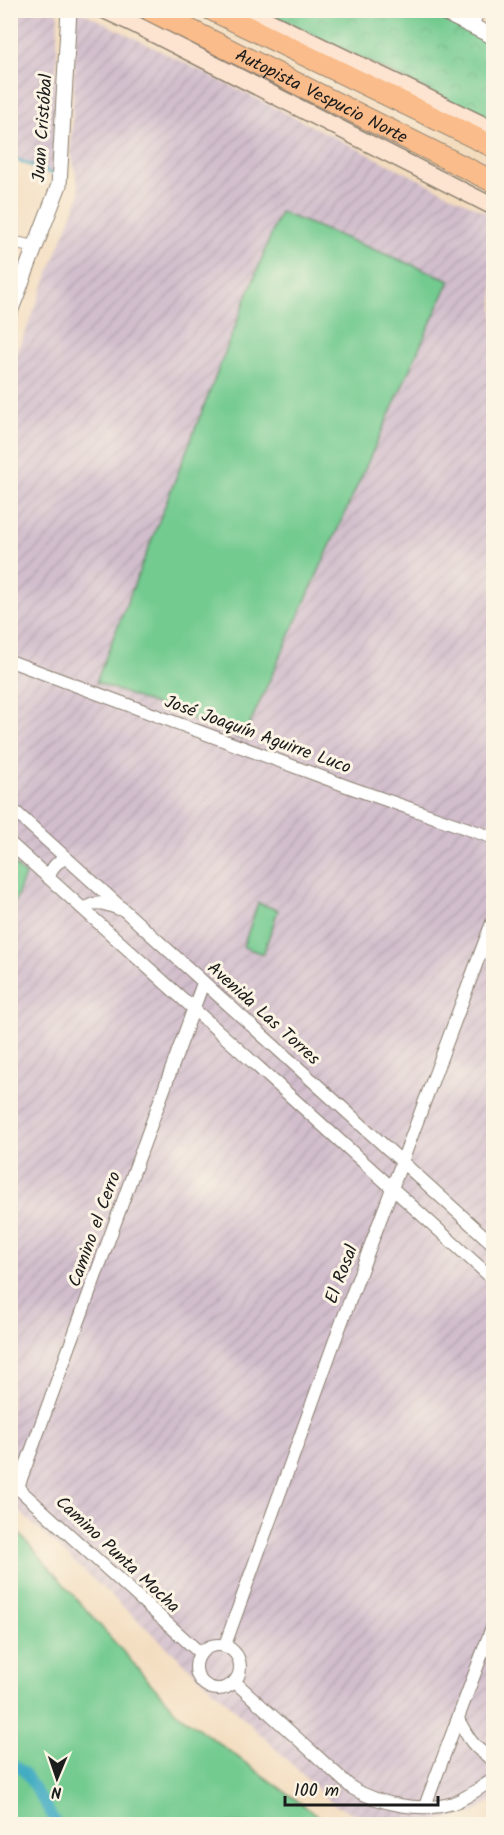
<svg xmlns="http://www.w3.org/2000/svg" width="504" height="1835" font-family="Kalam,sans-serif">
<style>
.industrial{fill:url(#industrial-furrows)}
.grass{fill:#73cb90;stroke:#487456;stroke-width:1.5}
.park{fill:url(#park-crowns);stroke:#487456;stroke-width:1.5}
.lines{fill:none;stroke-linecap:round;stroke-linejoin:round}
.stream{stroke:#42acc2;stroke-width:3}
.canal{stroke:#42acc2;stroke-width:10}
.minor-casing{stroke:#887c6d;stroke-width:14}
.tertiary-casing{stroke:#887c6d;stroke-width:17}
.secondary-casing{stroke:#887c6d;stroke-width:19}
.motorway-casing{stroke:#887c6d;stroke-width:23}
.minor{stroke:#fff;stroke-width:12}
.tertiary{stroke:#fff;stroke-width:15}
.secondary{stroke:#fde4d0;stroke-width:16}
.motorway{stroke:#f9bc8a;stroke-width:21}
.labels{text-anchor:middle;stroke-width:6;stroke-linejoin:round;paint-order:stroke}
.street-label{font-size:18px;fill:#1c1c1c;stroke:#fcf5e5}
</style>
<defs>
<pattern id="industrial-furrows" width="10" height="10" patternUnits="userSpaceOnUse" patternTransform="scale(1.5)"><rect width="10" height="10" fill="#d1bdcc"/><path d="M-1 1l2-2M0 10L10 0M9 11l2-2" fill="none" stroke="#b3a2af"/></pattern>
<pattern id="park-crowns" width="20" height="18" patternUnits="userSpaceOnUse" patternTransform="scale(1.5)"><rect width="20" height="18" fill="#73cb90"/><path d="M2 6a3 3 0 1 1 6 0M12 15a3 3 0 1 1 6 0" fill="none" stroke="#63ae7c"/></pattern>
</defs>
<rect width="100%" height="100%" fill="#fcf5e5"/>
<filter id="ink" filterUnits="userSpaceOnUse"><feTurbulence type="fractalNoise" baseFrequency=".0167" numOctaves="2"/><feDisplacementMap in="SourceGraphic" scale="12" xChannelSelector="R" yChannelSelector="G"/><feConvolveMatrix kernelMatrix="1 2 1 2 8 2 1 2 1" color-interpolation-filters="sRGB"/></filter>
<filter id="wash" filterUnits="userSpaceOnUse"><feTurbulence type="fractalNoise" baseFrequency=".008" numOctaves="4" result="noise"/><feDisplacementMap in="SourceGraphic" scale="24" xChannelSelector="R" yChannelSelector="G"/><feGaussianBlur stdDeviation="1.35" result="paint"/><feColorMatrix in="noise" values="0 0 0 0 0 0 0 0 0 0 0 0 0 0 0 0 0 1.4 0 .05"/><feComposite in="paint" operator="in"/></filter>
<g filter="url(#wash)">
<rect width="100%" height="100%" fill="#f3dcbe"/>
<path class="industrial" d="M78,10L493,216V1800L473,1813L436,1821L379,1824L334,1805L231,1706L11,1504L10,371L80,194L71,152L76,11Z
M11,11H58L54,176L11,157Z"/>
<path class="grass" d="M280,212L450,280L243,739L96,682Z
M11,862L25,875L11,913Z
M258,903L278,910L263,954L243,947Z
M11,1524L176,1712L329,1824H11Z"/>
<path class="park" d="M265,11H429L493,42V123Z"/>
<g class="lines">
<path class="stream" d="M10,157L53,174"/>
<path class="canal" d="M10,1762L25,1773L57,1824"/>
</g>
</g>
<g filter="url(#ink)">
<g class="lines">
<defs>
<path id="minor" d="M472,26L479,10
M10,242L36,247
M10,661L349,787L494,838
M10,807L494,1245
M10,843L494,1280
M49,878C52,867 55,863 66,858
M85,909C97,899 105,904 119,909
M10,1481L200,1653
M18,1487L203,983
M196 1667a22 22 0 1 1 44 0a22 22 0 1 1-44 0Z
M225,1645L335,1340L494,917
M235,1682L352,1788C379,1804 421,1813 453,1803C467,1798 481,1787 494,1779
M458,1719C468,1738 474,1749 494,1760
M425,1806L494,1622"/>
<path id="tertiary" d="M439,10L494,37
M10,312L59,185L69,10"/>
<path id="secondary" d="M104,10L136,25L494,207
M246,10L494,130"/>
<g id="motorway">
<path id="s1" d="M150,10L494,182"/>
<path d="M212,10L494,147"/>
</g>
</defs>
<use href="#minor" class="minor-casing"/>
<use href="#tertiary" class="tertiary-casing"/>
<use href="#secondary" class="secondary-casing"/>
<use href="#motorway" class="motorway-casing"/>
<use href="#minor" class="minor"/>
<use href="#tertiary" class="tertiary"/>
<use href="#secondary" class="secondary"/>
<use href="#motorway" class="motorway"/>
</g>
</g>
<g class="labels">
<g class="street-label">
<text dy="6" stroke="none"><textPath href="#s1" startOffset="192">Autopista Vespucio Norte</textPath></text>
<text transform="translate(42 128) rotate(-86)" y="6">Juan Cristóbal</text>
<text transform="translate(258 734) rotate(20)" y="6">José Joaquín Aguirre Luco</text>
<text transform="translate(264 1013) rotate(42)" y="6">Avenida Las Torres</text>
<text transform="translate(94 1229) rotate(-70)" y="6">Camino el Cerro</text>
<text transform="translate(341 1274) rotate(-69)" y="6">El Rosal</text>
<text transform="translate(118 1554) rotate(43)" y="6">Camino Punta Mocha</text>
</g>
</g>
<rect width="504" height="1835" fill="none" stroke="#fcf5e5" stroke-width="36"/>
<g transform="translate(57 1778) rotate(182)" stroke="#fcf5e5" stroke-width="4.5" paint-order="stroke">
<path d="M0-4.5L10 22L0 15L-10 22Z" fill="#1c1c1c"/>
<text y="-9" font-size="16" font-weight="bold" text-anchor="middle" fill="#1c1c1c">N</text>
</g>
<path d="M285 1796v9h153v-9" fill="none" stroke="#1c1c1c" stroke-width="3"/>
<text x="294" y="1796" font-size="18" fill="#1c1c1c" stroke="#fcf5e5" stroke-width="4.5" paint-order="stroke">100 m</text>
</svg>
